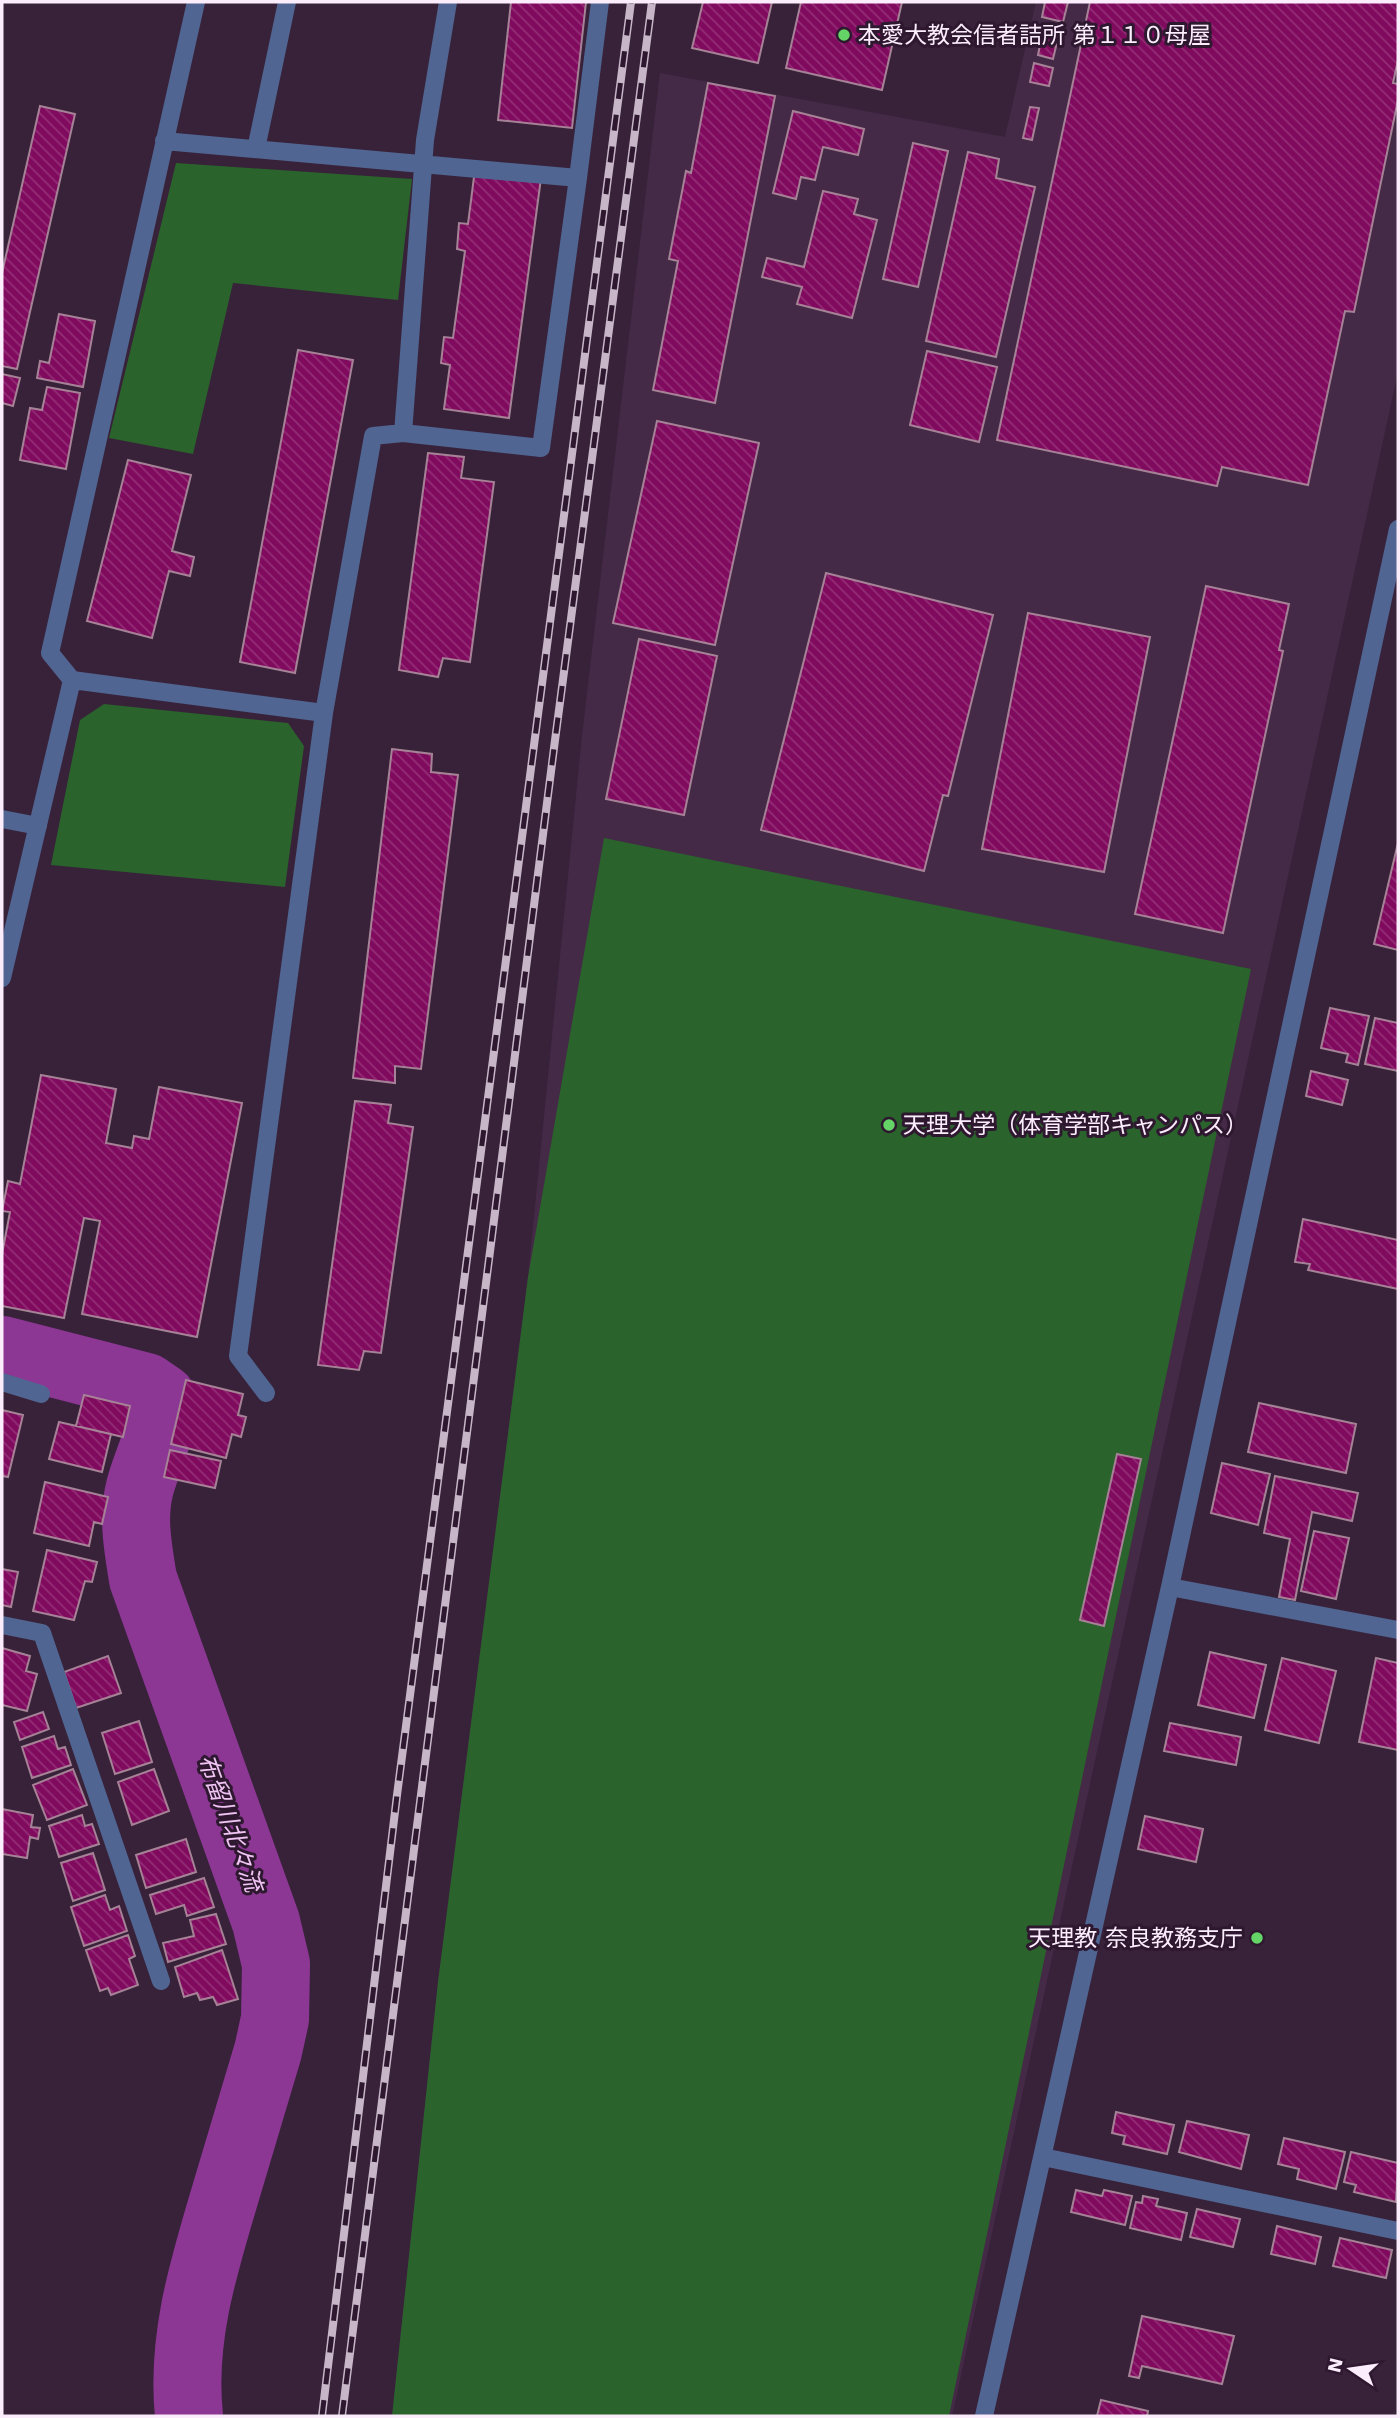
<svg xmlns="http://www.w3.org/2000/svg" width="1400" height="2418" font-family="'Work Sans','Noto Sans JP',sans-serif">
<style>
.built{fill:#452a48}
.green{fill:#2a632b}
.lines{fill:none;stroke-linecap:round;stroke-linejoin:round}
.river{stroke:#8d3795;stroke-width:68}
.building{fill:url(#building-back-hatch);stroke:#a68296;stroke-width:2}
.minor{stroke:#506591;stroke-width:18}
.rail-casing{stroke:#c7b6c8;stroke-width:8}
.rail{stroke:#2e1830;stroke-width:5;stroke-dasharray:16;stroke-linecap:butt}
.poi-dot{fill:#65d467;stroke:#2e1830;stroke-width:2.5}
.labels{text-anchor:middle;stroke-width:6;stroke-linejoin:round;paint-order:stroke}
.poi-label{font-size:23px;fill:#fcedfd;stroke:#2e1830;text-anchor:start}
.water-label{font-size:24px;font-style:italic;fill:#efc4f2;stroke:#2e1830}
</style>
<defs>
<pattern id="building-back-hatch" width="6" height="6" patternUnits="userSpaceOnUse" patternTransform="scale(1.75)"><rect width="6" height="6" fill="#800a5e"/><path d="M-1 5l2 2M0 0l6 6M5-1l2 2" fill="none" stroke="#932e76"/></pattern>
</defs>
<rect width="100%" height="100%" fill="#38223a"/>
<path class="built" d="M1036,2H1398V372L952,2416H392L438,1982L528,1277L582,736L660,73L1005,137Z"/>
<path class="green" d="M176,163L412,179L398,300L233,283L193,454L109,438Z
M104,704L288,723L304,746L285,887L51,865L80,720Z
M604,838L1251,969L949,2416H392L438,1982L528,1277Z"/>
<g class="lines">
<path class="river" d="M2,1350L146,1387L162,1398C165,1429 148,1457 140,1487C132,1517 138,1548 143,1579L266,1922L276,1964L275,2019L268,2051C254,2099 239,2147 225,2195C203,2269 181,2339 189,2416"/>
</g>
<path class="building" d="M511,2H586L572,128L498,120Z
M703,2H772L758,63L692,48Z
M801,2H902L882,90L786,68Z
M1045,2H1068L1063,22L1042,17Z
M1090,2H1398V60L1393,83L1398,84V100L1354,312L1345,311L1308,485L1222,467L1217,486L997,440Z
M1042,35L1058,38L1053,59L1038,55Z
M1034,63L1053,68L1049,86L1030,82Z
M708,83L775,96L715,403L653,390L678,261L669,259L686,171L691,173Z
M40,106L75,114L17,369L2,366V273Z
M1030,107L1039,108L1032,140L1023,138Z
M793,111L864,129L858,155L823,147L815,180L801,177L796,199L773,193Z
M913,143L948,151L918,287L883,279Z
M968,152L999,159L996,178L1035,187L996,357L926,341Z
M475,169L541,178L509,418L444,409L450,365L441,363L444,337L453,338L465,251L457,249L459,223L468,224Z
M823,191L858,199L854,214L877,220L852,318L797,304L802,287L762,277L767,258L804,267Z
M59,314L95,321L83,387L37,378L40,361L49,363Z
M298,350L353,360L295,673L240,662Z
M927,351L997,367L979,442L910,425Z
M2,374L20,378L13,406L2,403Z
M47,387L80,393L66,469L20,460L30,408L42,410Z
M657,421L759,443L715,645L613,623Z
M428,453L464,457L461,478L494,482L470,662L443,658L438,677L399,670Z
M128,460L191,475L172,551L194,557L190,576L169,571L152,638L87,621Z
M826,573L993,615L948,796L943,795L924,871L761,830Z
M1206,586L1289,604L1279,650L1283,651L1223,933L1135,914Z
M1028,613L1150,637L1104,872L982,849Z
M639,639L717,656L684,815L606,799Z
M392,749L432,754L431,772L458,775L421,1069L395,1066V1083L353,1078Z
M1398,843V950L1374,944Z
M1330,1008L1369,1016L1358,1065L1346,1062L1348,1054L1321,1048Z
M1375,1018L1398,1023V1071L1365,1064Z
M1311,1071L1348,1080L1342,1105L1306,1096Z
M41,1075L116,1089L106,1143L132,1148L134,1136L149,1139L159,1087L242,1103L197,1337L82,1314L100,1221L84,1218L64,1318L2,1306V1254L10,1212L2,1211L8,1181L20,1184Z
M355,1101L391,1105L388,1123L413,1127L381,1353L364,1351L359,1370L318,1365Z
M1303,1219L1398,1240V1289L1308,1270L1310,1264L1295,1262Z
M186,1380L243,1394L238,1415L246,1417L241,1437L232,1434L226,1458L171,1444Z
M84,1395L130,1406L123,1437L76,1426Z
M1259,1403L1356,1424L1346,1473L1248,1452Z
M2,1410L23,1415L8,1477L2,1476Z
M59,1422L111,1434L102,1472L49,1459Z
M170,1450L221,1461L215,1488L164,1477Z
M1117,1454L1141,1459L1104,1626L1080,1620Z
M1222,1463L1270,1474L1258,1525L1211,1513Z
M1275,1476L1358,1493L1352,1521L1312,1512L1295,1600L1279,1597L1290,1539L1264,1533Z
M45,1482L108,1497L102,1524L94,1522L89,1546L34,1533Z
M1314,1531L1349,1538L1336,1599L1301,1591Z
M47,1550L97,1562L92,1582L85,1581L74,1620L33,1611Z
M2,1569L18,1572L11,1607L2,1605Z
M2,1648L30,1656L26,1671L37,1674L27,1711L2,1705Z
M1210,1652L1266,1665L1254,1718L1198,1705Z
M108,1656L121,1693L76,1708L64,1672Z
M1282,1658L1336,1671L1319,1743L1265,1730Z
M1376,1658L1398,1663V1750L1359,1742Z
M43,1712L49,1729L20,1740L14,1722Z
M139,1721L152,1762L115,1774L102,1733Z
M1170,1723L1241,1737L1236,1765L1164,1751Z
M54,1736L58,1749L65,1747L71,1765L32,1778L22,1747Z
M73,1769L87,1805L47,1820L33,1785Z
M154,1769L169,1811L132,1825L118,1782Z
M2,1809L33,1815L31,1827L40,1828L38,1839L30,1837L27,1858L2,1854Z
M82,1815L85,1826L92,1824L99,1844L59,1857L49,1826Z
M1145,1816L1203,1829L1196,1862L1138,1849Z
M186,1839L196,1872L146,1888L136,1855Z
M93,1853L105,1890L73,1901L61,1863Z
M204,1878L214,1907L187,1916L184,1905L156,1914L150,1895Z
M105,1895L110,1910L119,1906L127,1931L84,1946L71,1907Z
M216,1914L226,1944L168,1962L163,1943L194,1936L190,1920Z
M128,1935L135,1956L129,1959L138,1985L111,1995L108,1988L100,1991L86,1950Z
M222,1950L238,1999L217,2005L213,1997L200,2000L197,1993L184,1997L175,1967Z
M1116,2112L1174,2125L1167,2154L1123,2144L1125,2136L1112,2133Z
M1187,2121L1249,2135L1241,2169L1179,2152Z
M1284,2138L1345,2152L1336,2189L1297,2179L1299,2169L1278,2164Z
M1351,2152L1398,2163L1396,2202L1354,2192L1356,2185L1344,2182Z
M1076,2190L1102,2196L1104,2190L1132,2196L1125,2225L1071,2212Z
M1143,2196L1158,2199L1156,2206L1187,2213L1181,2240L1130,2228L1136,2202L1142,2203Z
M1197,2209L1240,2219L1233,2247L1190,2237Z
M1277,2226L1321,2237L1315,2264L1271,2254Z
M1340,2238L1392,2250L1386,2278L1333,2266Z
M1142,2316L1234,2336L1222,2384L1142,2366L1139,2378L1129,2376Z
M1101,2400L1148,2411L1147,2416H1097Z"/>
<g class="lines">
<path class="minor" d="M164,141L578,178
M256,149L287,2
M403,433L541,448L578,178L600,2
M72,680L50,653L196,2
M2,819L38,826
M2,978L72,680L324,713
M2,1382L41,1394
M266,1393L238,1356L324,713L373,436L403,433L425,140L448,2
M1170,1587L1398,1630
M2,1625L42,1633L161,1981
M1043,2157L1398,2231
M984,2416L1170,1587L1398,529"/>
<defs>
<path id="rail" d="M322,2416L397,1795L631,2
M342,2416L554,748L652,2"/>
</defs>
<use href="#rail" class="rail-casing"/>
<use href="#rail" class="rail"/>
</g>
<g class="poi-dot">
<circle cx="844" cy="35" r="7"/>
<circle cx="889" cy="1125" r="7"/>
<circle cx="1257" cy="1938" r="7"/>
</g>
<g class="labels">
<g class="poi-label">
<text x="858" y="43">本愛大教会信者詰所 第１１０母屋</text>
<text x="903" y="1133">天理大学（体育学部キャンパス）</text>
<text x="1243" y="1946" text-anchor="end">天理教 奈良教務支庁</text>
</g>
<g class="water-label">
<text transform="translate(230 1823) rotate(70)" y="8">布留川北々流</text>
</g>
</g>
<rect width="1400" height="2418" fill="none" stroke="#fcedfd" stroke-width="7"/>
<g transform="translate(1351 2369) rotate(283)" stroke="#2e1830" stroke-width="5" paint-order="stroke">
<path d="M0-5L12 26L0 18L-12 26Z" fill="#fcedfd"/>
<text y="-10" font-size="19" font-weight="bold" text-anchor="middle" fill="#fcedfd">N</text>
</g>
</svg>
